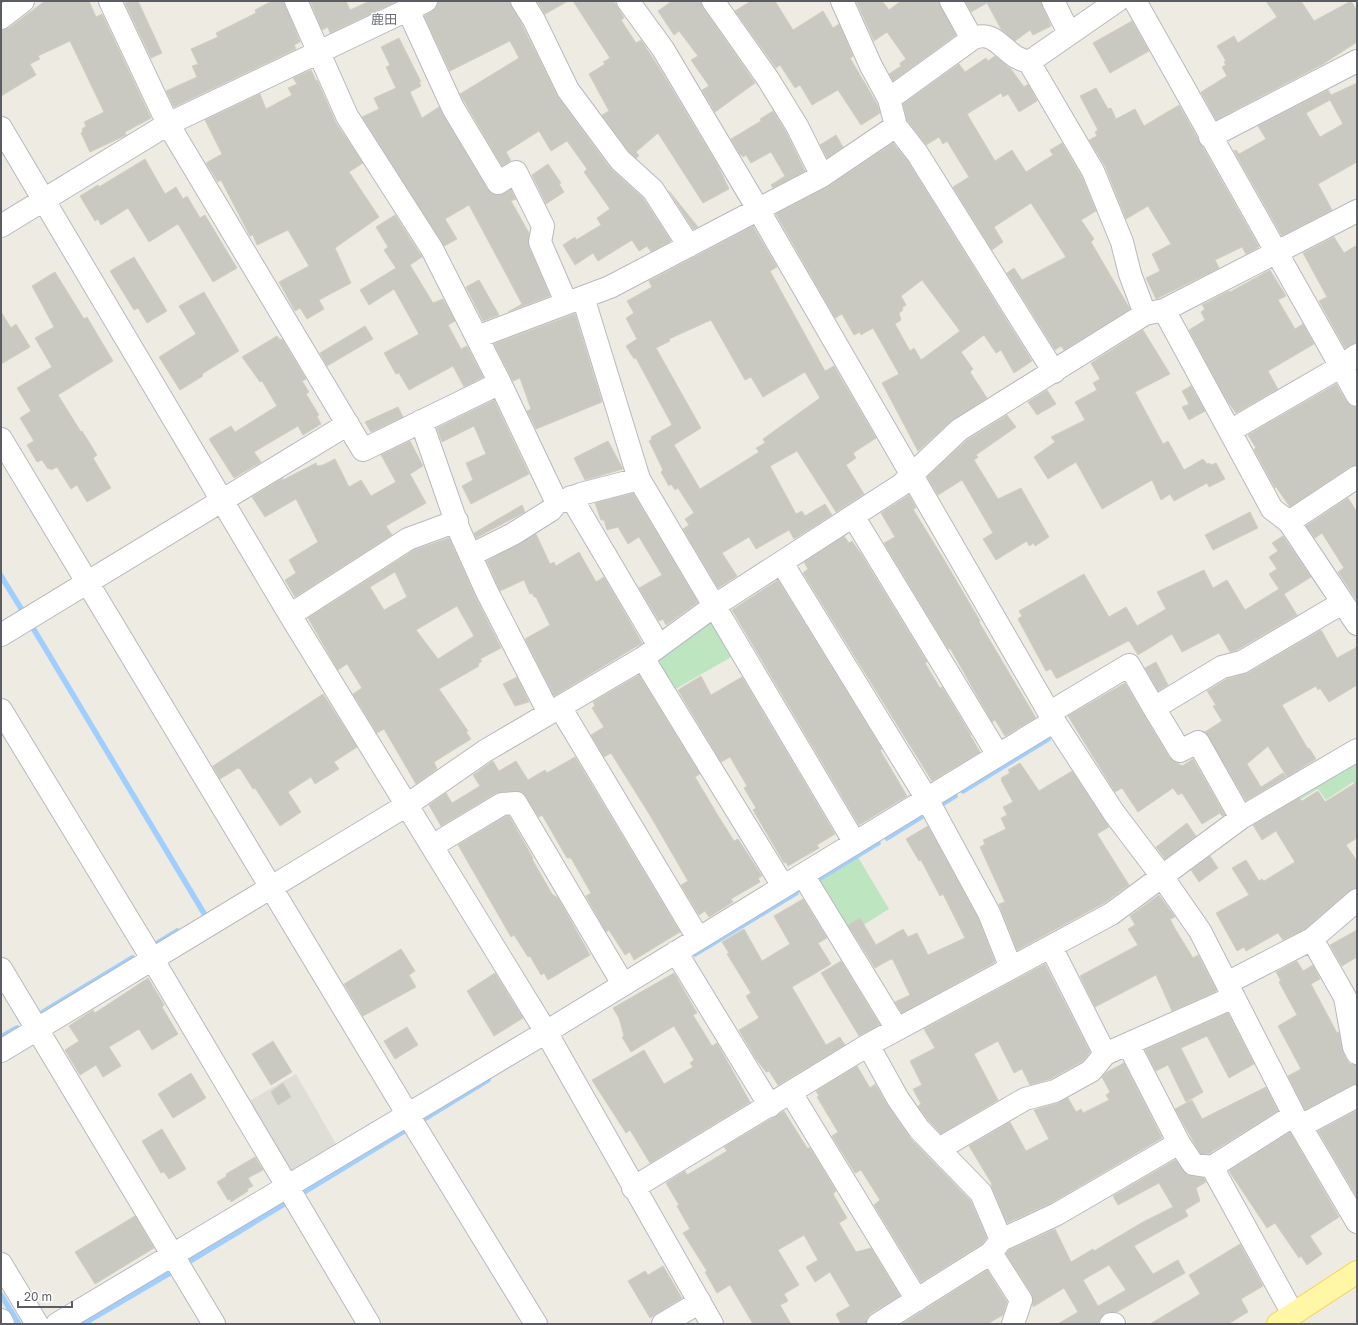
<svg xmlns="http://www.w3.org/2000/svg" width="1358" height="1325" font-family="'Golos Text','Noto Sans JP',sans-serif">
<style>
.industrial{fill:#deddd6}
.green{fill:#bde6c0}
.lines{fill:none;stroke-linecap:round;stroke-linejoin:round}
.stream{stroke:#a0cfff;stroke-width:5.5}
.building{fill:#cac9c1;stroke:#d2cec0;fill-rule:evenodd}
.minor-casing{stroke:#b7b9bf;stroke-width:24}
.major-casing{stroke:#f6d452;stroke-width:24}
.minor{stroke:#fff;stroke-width:22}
.major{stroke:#fff7a5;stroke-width:22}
.labels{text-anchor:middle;stroke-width:3;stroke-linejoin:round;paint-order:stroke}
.quarter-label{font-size:13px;fill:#6b6f75;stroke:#fff}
</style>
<rect width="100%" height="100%" fill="#eeece2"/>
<path class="industrial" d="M296,1074L336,1144L292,1171L283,1168L246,1103Z"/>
<path class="green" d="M708,622L714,624L733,656L674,690L658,662L660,656Z
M1357,758V788L1353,782L1326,800L1318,789L1281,811L1277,805Z
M858,857L889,909L849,934L820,887L821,880Z"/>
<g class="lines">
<path class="stream" d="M1,576L22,610
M33,628L205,915
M963,791L1048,739
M937,807L955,796
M887,838L921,817
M817,880L878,843
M156,944L177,931
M695,954L796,893
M43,1012L132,958
M1,1037L17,1028
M421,1121L488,1080
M301,1194L406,1130
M187,1263L286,1203
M1,1295L19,1324
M83,1324L172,1272"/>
</g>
<path class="building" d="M45,1H89L96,17L102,14L151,118L125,132L126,135L90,152L81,133L83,131L82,129L86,126L84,122L104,112L70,41L38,56L40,59L30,64L36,75L1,96V30L9,28Z
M130,1H138L162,53L151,58L125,3Z
M272,1H284L300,42L294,45L296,49L174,107L166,91L197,77L192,66L198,64L191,49L218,37L216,33L256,13L255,10Z
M310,1H346L350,10L370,1H397L330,33L328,27L322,30Z
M438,1H510L558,97L610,168L643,198L671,241L651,252L647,246L639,251L632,240L598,261L593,253L575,265L563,245L575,237L576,240L601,225L597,218L610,209L584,172L587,169L567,141L551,151L539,131L506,152L511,161L502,166L460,94L519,58L510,41L450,71L424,16L436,8Z
M537,1H568L545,14Z
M573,1H614L624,18L621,20L636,43L641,40L658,66L718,166L729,189L703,203L658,133L636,152L639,156L636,158L629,152L602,115L609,111L589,74L605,64L603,62L610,58Z
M672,1H701L703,8L755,83L715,112L702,90L709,86L691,60L698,56L679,31L674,35L658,11Z
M751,1H775L793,30L823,11L833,28L839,24L853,56L850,58L877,104L880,113L861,125L838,90L812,105L800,85L795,88L780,65L776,68L735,11Z
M856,1H882L889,10L901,1H939L956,35L893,81L889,74L901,66L900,63L906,59L887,32L874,41Z
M965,1H1041L1051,26L1033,35L1030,30L1015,41L1001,29L987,3L971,12Z
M1266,1H1301L1314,21L1351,1L1357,11V42L1323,64L1216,120L1201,92L1227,76L1222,67L1226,65L1224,62L1226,61L1217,46L1234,36L1238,43L1277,17Z
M1132,21L1149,51L1110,73L1093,43Z
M399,38L421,82H419L421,86L410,92L422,118L439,107L488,190L492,194L498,195L511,190L516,199L511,201L529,233V247L550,296L508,312L522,304L469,205L445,219L457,239L444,246L362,117L379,109L374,98L396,88L386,67L390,65L381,47Z
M995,56L1011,69L1024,87L1028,84L1037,101L1019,112L1008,94L1003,97L1001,93L967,114L995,161L1012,150L1026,172L1053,155L1050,150L1062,143L1082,177L1096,211L1081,220L1094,239L1091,242L1130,309L1064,350L1061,346L1055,350L1007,273L1014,268L1022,280L1066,257L1031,203L994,227L1003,242L992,250L953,187L969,177L947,141L943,144L939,137L926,145L907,120L903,104L959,64L965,72L986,58L988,61Z
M311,70L316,81L317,80L336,123L363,163L349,172L379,217L335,248L351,283L319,300L324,309L307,319L300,308L295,311L279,282L309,266L288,230L257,245L253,235L250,236L221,180L218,182L206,163L222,154L205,120L260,94L266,109L292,95L288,88L297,84L293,78Z
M1357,83V162L1318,184L1332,210L1282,236L1234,151L1236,150L1239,154L1266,139L1258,126L1328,90L1331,95ZM1330,100L1343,124L1320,137L1306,113Z
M1096,88L1108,109L1111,108L1116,119L1135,109L1144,126L1179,105L1259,247L1246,254L1242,247L1215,260L1219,268L1156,299L1146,278L1160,271L1152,254L1171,244L1148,206L1126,219L1105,166L1089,140L1097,136L1095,132L1098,130L1080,96Z
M773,111L786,132L805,171L773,188L771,185L785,176L771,152L751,163L746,155L743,157L739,153L731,139L761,121L760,119Z
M836,135L843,147L827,158L820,145Z
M893,143L907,160L1032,361L1014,373L1001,350L996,353L984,335L961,352L973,369L970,372L987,398L951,421L918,451L882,383L899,374L873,328L861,335L860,332L854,335L842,314L835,318L776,214L829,186ZM922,280L960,331L921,360L914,348L910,351L895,324L901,320L899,313L903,310L902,308L906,305L901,296Z
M145,159L165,194L176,187L183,199L187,196L200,218L205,215L237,268L213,282L178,224L149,242L128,208L101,225L98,219L95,221L80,196L98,185L99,187Z
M548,164L561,183L559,184L564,192L546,204L532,175Z
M669,191L698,227L693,229Z
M395,215L422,257L410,265L433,303L443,299L455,321L448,325L461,349L467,346L483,377L464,387L453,366L409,390L399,373L396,374L384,353L419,334L394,289L369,305L360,290L396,268L384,250L388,247L376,227Z
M753,226L777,267L770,271L825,371L834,366L876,438L853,453L856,458L846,465L864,494L836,512L797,451L770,466L796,514L802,511L805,516L825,504L832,515L794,539L789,530L756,549L749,537L722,553L737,576L718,588L683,529L689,525L685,519L694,513L678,488L675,490L671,484L669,486L661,472L663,470L649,441L652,439L651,437L672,425L636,358L634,359L626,346L637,339L626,318L634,313L627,301L652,287L649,281ZM711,320L745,380L751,377L763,397L805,372L820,398L763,439L765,443L756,448L759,452L700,489L674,445L701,428L656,348L670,341L669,339Z
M1334,237L1344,253L1357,245V343L1345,348L1319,301L1327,297L1303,253Z
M134,257L167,311L147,323L138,308L134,310L110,271Z
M1270,270L1286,296L1278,300L1295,329L1303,324L1314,344L1268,371L1278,389L1236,413L1226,399L1189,330L1205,320L1201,312L1205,309L1202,305L1229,291L1230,292Z
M55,272L84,319L87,317L113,361L58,395L81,432L82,431L97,455L93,458L111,488L87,502L77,485L71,489L57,467L51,470L50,468L48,469L42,460L37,462L27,445L34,441L20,418L31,411L17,388L52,367L35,338L54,327L32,286Z
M479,280L499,315L483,321L466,287Z
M204,292L239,351L202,374L203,376L180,390L159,357L196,334L179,306Z
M1,312L11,328L16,324L30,347L1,364Z
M575,314L602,402L536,429L527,411L531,409L520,378L513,381L494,344Z
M365,326L373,339L327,366L320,353Z
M1143,330L1170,374L1135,392L1163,444L1168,441L1184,470L1203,459L1207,464L1209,463L1211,465L1216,463L1225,479L1209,487L1207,483L1174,501L1170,494L1161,500L1152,480L1102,509L1076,462L1048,479L1034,457L1055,442L1051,437L1085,420L1075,402L1097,390L1093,383L1100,379L1091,363Z
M277,336L280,340L282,339L306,379L302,381L309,392L306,394L319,415L317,416L321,424L303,435L298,426L254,452L261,462L234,478L209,439L231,426L235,432L277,406L262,381L260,382L242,357Z
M1336,384L1346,401L1351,406L1357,407V465L1350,467L1290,507L1276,487L1275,488L1254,449L1256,448L1248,435Z
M1191,386L1205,411L1189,420L1182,407L1189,404L1182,391Z
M1047,390L1056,404L1037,415L1028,402Z
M494,400L529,474L471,504L462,486L473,480L466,463L486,454L474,426L442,442L437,428Z
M398,407L403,417L371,432L365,422Z
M1007,415L1016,427L976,455L978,457L974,460L998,499L1021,488L1049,537L1035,546L1034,543L1029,546L1027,541L996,560L983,539L993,533L962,480L938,495L927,477L967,440Z
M410,441L423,466L410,474L426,503L386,526L392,535L295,597L285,580L296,573L289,560L318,542L296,499L265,517L252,497L283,478V480L316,463L317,466L323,465L335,459L349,487L361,480L371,496L396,482L381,455Z
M608,441L623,469L585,480L574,458Z
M633,493L698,602L666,625L663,619L659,621L639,588L662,575L639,537L628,544L618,527L607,530L604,520H601L595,503Z
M909,495L916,508L913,509L916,514L943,558L980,621L979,622L1036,718L1005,736L995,720L992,722L950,648L948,649L884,543L895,537L881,513Z
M1348,498L1357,512V601L1338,572L1344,568L1322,533L1315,538L1306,526Z
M522,505L525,512L476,538L474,533Z
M1250,512L1258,528L1213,550L1205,535Z
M536,534L550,564L554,562L556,566L579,552L596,582L604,577L642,643L554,696L525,639L550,625L536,597H534L532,593L530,594L524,580L500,591L487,561Z
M844,536L849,543L852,541L861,554L927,662L925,663L940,688L942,687L971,735H970L980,752L932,781L803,573L808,569L804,562Z
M1283,536L1311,577L1284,594L1297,615L1237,650L1230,652L1219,633L1182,652L1172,634L1138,655L1130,642L1128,641L1058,678H1056L1051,669L1046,671L1018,619L1022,616L1019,611L1084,574L1109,617L1126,607L1137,626L1166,609L1157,592L1204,570L1213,588L1227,580L1245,610L1279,589L1269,574L1277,569L1269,557L1278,551L1272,543Z
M449,538L475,596L501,648L480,659L482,661L478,664L479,666L439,689L468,731L466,732L471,739L434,762L437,769L416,784L384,729L377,733L353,694L362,688L347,664L338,670L308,618L414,550ZM395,572L407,597L384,610L370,587ZM457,606L474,636L438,659L416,630Z
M778,580L882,749L880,750L907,796L859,825L732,610Z
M1321,630L1337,658L1357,647V685L1329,702L1320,688L1318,690L1316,686L1282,705L1308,749L1309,748L1316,759L1287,777L1268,746L1247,764L1261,787L1283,773L1286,777L1246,801L1205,732L1222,721L1213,706L1216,705L1207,691L1227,679L1248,673Z
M1156,662L1168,685L1158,691L1145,668Z
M639,675L700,774L695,777L717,814L734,841L738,839L762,876L758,878L760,882L731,899L733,902L709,917L705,911L699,915L681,885L688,881L651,817L611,753L604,757L591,735L604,727L592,708L595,706L593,702Z
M701,676L711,695L742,677L835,834L817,845L819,848L788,866L786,862L784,863L753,810L756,808L744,788L747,786L730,757L721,762L678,690Z
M517,677L529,702L515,706L503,684Z
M1125,683L1169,757L1182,766L1193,759L1225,815L1222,816L1220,813L1202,824L1182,793L1178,795L1173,788L1138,812L1122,788L1115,792L1068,716Z
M323,694L357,747L334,762L339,769L315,784L311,777L288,792L301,812L280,826L255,788L253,789L241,770L238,768L220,779L213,766Z
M575,757L680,932L634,960L630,952L625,955L609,930L606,932L586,896L591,893L571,858H567L542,815L539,817L522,792L515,791L496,793L441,826L429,805L446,793L452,803L480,786L473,775L493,761L499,771L516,761L528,780L545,770L547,773Z
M1020,763L1039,791L1072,771L1109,827L1097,834L1129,885L1104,903L1017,950L999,904L1005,902L980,847L985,844L983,840L1006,829L1001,818L1007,815L1003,807L1013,802L1001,780L1002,779L1001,778L1010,773L1008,770Z
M1357,782V838L1346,845L1357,861V888L1349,891L1305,929L1283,940L1278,933L1246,951L1244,947L1237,951L1216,913L1249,895L1232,868L1246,860L1259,881L1262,879L1264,881L1295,862L1276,831L1262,840L1253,825L1299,798L1302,801L1318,791L1325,802Z
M506,816H509L533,858L532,859L552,894L558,898L590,955L548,980L544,973L541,975L530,956L528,957L514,935L511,937L458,845Z
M1187,823L1196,836L1165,859L1156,847Z
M928,826L978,918L995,962L902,1013L895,1002L910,995L893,960L891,959L875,968L848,925L860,918L876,945L903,929L908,937L917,933L928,955L965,938L943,894L940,896L921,860L919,861L906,839Z
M1210,856L1218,868L1199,882L1191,870Z
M1159,895L1175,917L1170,919L1174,927L1193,958L1198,955L1217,991L1172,1011L1156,975L1095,1007L1080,976L1138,945L1128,929L1135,925L1130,916Z
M803,899L827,938L818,943L831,964L792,987L826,1045L840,1037L845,1045L778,1085L769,1071L766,1072L756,1059L739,1030L759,1018L746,996L751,993L727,954L729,953L722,942L744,929L762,961L790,944L774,916Z
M1357,930V957L1342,966L1330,945Z
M401,949L415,971L409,975L416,987L363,1016L344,984Z
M841,961L880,1025L859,1036L821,973Z
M1297,961L1303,971L1313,965L1320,979L1311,984L1337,1033L1339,1032L1342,1049L1346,1059L1350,1064L1357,1065V1084L1305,1110L1288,1076L1301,1069L1278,1026L1297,1015L1279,982L1281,981L1276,972Z
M1045,964L1090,1052L1083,1061L1050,1079L1030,1085L1022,1069L1014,1073L998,1041L974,1054L998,1100L941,1134L929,1121L918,1106L921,1104L913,1089L922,1085L910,1061L935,1048L924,1029Z
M495,973L523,1018L494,1036L467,991Z
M674,973L697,1013L693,1015L712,1046L717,1043L750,1102L650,1163L630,1130L626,1133L592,1080L644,1050L664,1084L693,1067L690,1063L694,1060L674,1026L631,1052L622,1037L624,1036L619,1018L613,1008Z
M148,978L164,1005L162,1007L178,1034L152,1050L139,1029L109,1047L121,1066L103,1077L96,1065L80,1075L65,1050L79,1041L69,1026L93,1010L95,1013Z
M1228,1013L1254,1064L1229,1078L1207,1036L1181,1048L1203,1092L1186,1102L1168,1065L1156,1071L1145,1050Z
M407,1027L418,1045L395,1059L384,1041Z
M273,1041L292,1072L271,1085L252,1054Z
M1124,1063L1162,1138L1051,1203L1007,1223L991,1185L992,1184L969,1146L1010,1122L1026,1151L1049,1139L1034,1110L1058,1103L1068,1098L1076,1112L1081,1109L1083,1113L1109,1100L1106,1095L1110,1092L1102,1077L1107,1072Z
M857,1066L870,1088L875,1084L888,1106L910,1138L970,1200L987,1238L982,1244L921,1282L874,1205L880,1200L861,1170L855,1173L832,1136L838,1132L817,1097L819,1096L816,1091Z
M191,1073L206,1098L173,1118L158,1094Z
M283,1083L291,1097L278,1105L271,1092Z
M1266,1087L1278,1111L1208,1154L1200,1153L1175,1109L1192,1100L1202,1119Z
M1357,1110V1197L1318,1131Z
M784,1111L807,1148H810L836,1191L833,1194L847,1218L839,1223L856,1252L871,1248L900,1296L871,1313L867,1318L866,1324H841L836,1314L850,1306L830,1272L815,1282L806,1267L818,1260L804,1235L778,1250L799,1285L784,1294L788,1301L780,1305L791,1324H753L730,1285L717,1293L705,1272L707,1271L683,1233L690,1229L677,1206L679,1205L666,1183L685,1171L687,1175L727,1151L724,1147Z
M162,1129L186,1169L169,1179L164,1172L161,1173L142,1141Z
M1290,1132L1339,1217L1310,1236L1322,1254L1307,1265L1301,1256L1299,1258L1275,1223L1267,1228L1229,1171Z
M255,1157L263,1170L248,1178L253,1186L247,1189L248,1191L231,1202L230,1199L228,1200L217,1182L227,1176L226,1174Z
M1175,1160L1187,1175L1204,1178L1206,1182L1196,1188L1200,1201L1185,1210L1188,1216L1134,1246L1153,1274L1178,1260L1185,1273L1117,1312L1105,1313L1097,1324H1058L1078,1312L1064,1288L1033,1307L1032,1294L1006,1254L1009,1250L1055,1229L1071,1262L1093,1249L1094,1251L1143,1222L1173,1207L1159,1183L1118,1205L1113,1196ZM1109,1265L1126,1290L1098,1306L1083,1280Z
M135,1216L154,1248L95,1284L75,1252Z
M1240,1244L1263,1286L1241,1299L1248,1312L1228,1324H1150L1200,1294L1189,1275Z
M663,1266L682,1298L650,1318L628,1281L645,1271L648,1275Z
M987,1270L1007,1302L1003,1315L987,1324H902Z"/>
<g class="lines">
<defs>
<path id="minor" d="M110,1L168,124L363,450L500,383
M296,1L347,116L432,249L500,383L557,503
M522,1L534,20L568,90L620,160L653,190L689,246
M628,1L663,49L758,209L1054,721L1114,813L1161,875L1200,931L1294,1115L1357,1222
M713,1L768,79L797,126L822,176
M842,1L871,66L889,99
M951,1L972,39
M1053,1L1069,33
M1135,1L1357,395
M408,10L453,108L498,183L516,172L543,226L540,242L566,302
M1,18L23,1
M1029,62L1117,1
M1,128L290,615L546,1032L712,1324
M1210,137L1357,61
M1,226L168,124L426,1
M583,297L639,479L855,843
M1164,310L1272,509L1289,522L1357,624
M477,337L610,287L822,176L896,126
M1054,372L917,153L896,126L889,99L972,39C992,29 1001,48 1016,57C1020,59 1025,61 1029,62L1093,171L1122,242L1130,274L1145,314
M421,421L459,530L486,590L549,713
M1230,431L1340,367L1357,355
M1,439L408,1115L536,1324
M571,497L659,646
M853,516L998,755
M1289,522L1357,477
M471,555L513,534L551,510L557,503L581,494L639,479
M782,563L927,799L989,913L1011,968
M290,615L408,539L457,521
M1,635L348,424
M643,658L783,886
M560,707L698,938
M1154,708L1180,751L1198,742L1241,818
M1,710L153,960L369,1324
M1049,713L1129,665L1154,708L1222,667L1242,662L1342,603
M432,846L502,804L516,803L623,984
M803,875L897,1029
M1312,939L1345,997L1354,1047L1357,1053
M1051,947L1105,1054
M676,952L770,1106
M1,969L214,1324
M1227,983L1312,939L1357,900
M1128,1044L1179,1143L1193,1164L1212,1167L1294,1115
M868,1045L898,1099L919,1129L981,1193L1001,1240
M1,1051L407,805L485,751L643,658L714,606L901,485L959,430L1145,314L1164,310L1357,211
M791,1093L917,1300
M1301,1126L1357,1096
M939,1149L1025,1099L1055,1091L1091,1071L1105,1054L1234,997
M1212,1167L1293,1314
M633,1188L868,1045L1111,914L1241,818L1357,750
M991,1253L1021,1300L1013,1324
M1,1264L37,1324
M1,1320L3,1324
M57,1324L546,1032L1054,721
M663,1324L700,1302
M878,1324L991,1253L1001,1240L1057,1214L1179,1143
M1111,1324H1114"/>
<path id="major" d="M1278,1324L1357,1272"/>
</defs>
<use href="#minor" class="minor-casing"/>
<use href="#major" class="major-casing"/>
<use href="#minor" class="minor"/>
<use href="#major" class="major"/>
</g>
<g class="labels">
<g class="quarter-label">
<text x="384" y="24">鹿田</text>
</g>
</g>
<rect width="1358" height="1325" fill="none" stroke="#5a5d63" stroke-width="4"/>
<path d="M18 1301v6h54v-6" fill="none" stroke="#5a5d63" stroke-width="2"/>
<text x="24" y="1301" font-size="12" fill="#5a5d63" stroke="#ffffff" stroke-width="3" paint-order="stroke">20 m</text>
</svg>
